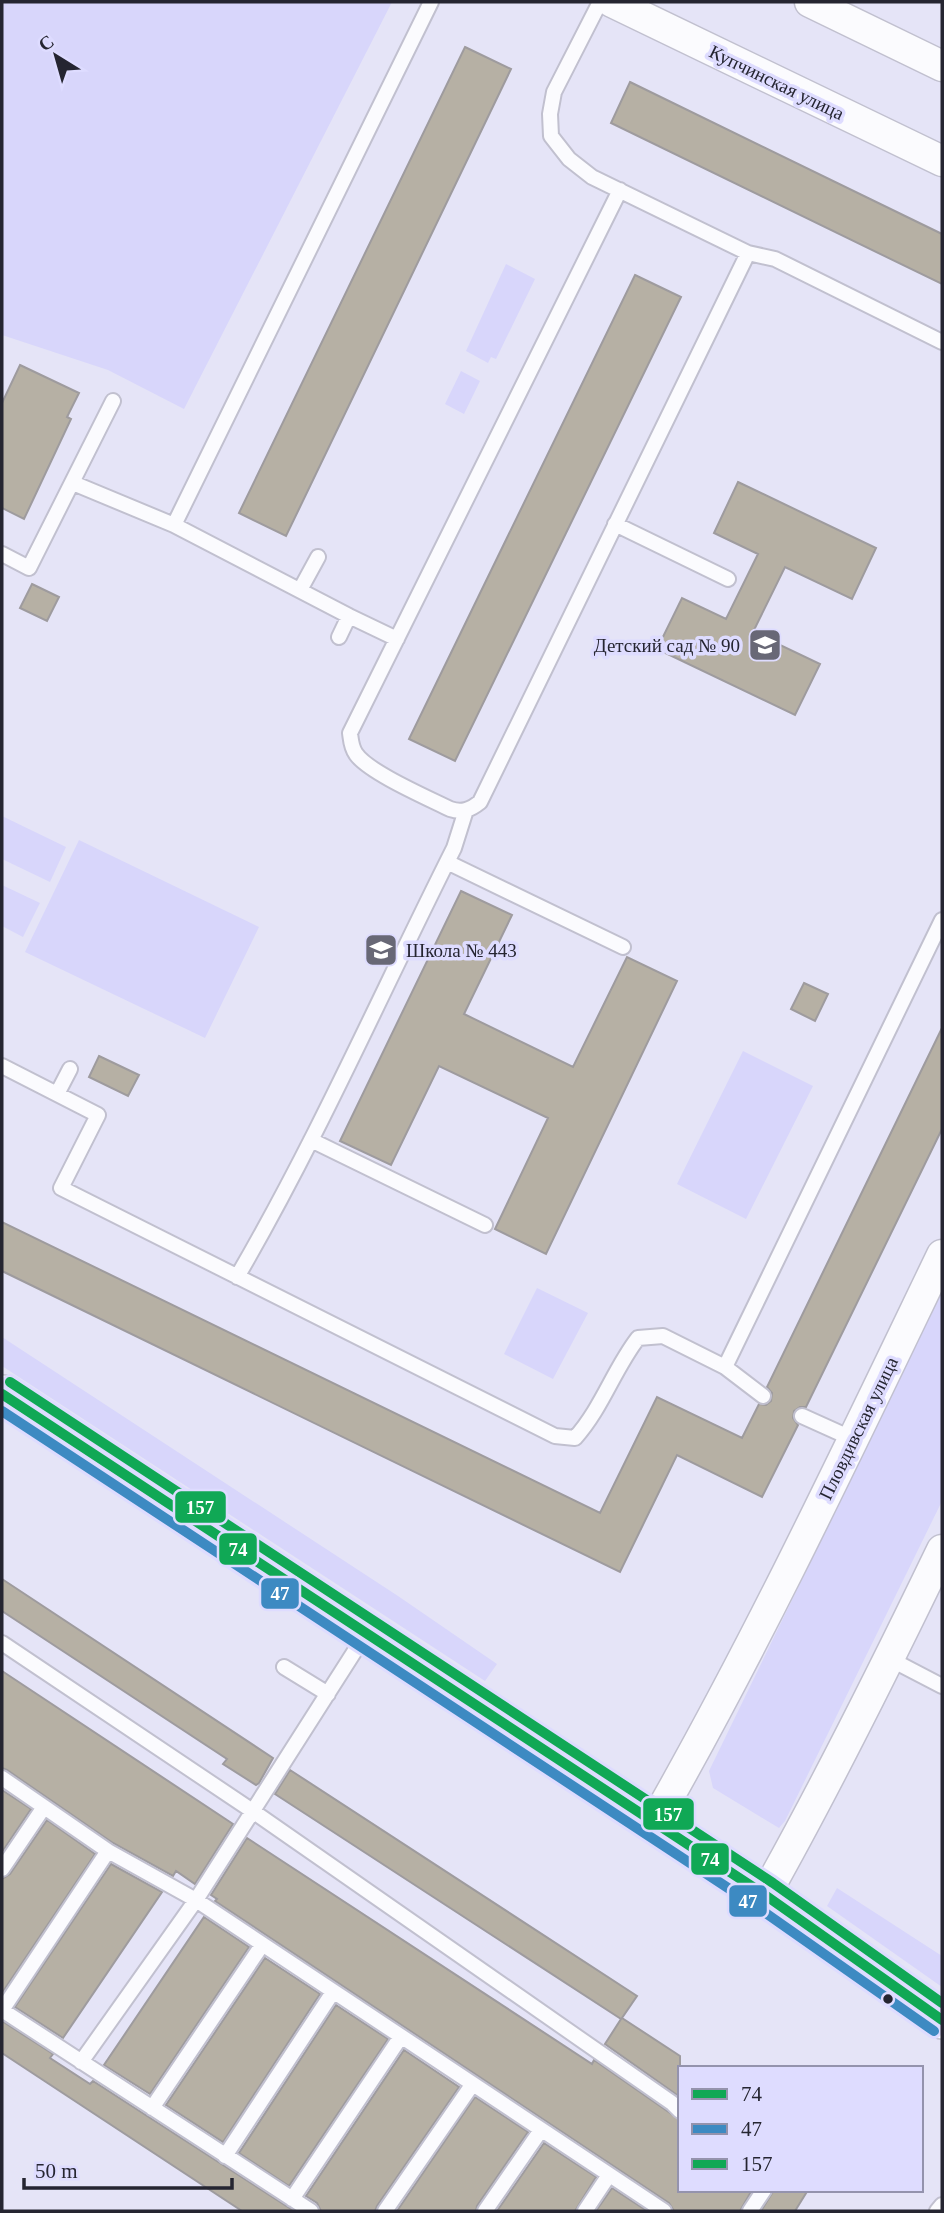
<svg xmlns="http://www.w3.org/2000/svg" width="944" height="2213" font-family="Georgia,serif">
<style>
.green{fill:#d8d6fb}
.building{fill:#b6b0a4;stroke:#9e9b9e;stroke-width:2}
.lines{fill:none;stroke-linecap:round;stroke-linejoin:round}
.service-casing{stroke:#c1c0cf;stroke-width:18}
.minor-casing{stroke:#c1c0cf;stroke-width:33}
.tertiary-casing{stroke:#c1c0cf;stroke-width:40}
.service{stroke:#fbfbfe;stroke-width:14}
.minor{stroke:#fbfbfe;stroke-width:30}
.tertiary{stroke:#fbfbfe;stroke-width:37}
.bus-1-casing{stroke:#dedcff;stroke-width:16}
.bus-2-casing{stroke:#dedcff;stroke-width:16}
.bus-3-casing{stroke:#dedcff;stroke-width:16}
.bus-1{stroke:#10a855;stroke-width:10}
.bus-2{stroke:#3d8ac2;stroke-width:10}
.bus-3{stroke:#10a855;stroke-width:10}
.bus-dot{fill:#252531;stroke:#dedcff;stroke-width:2.5}
.labels{text-anchor:middle;stroke-width:7;stroke-linejoin:round;paint-order:stroke}
.street-label{font-size:19px;fill:#252531;stroke:#dedcff}
.poi-label{font-size:19px;fill:#252531;stroke:#dedcff;text-anchor:end}
.line-badge{stroke:#dedcff;stroke-width:2.5}
.badge-label{font-size:19px;text-anchor:middle;font-weight:bold;fill:#fff}
</style>
<rect width="100%" height="100%" fill="#e5e4f7"/>
<path class="green" d="M2,2H392L184,409L108,370L2,335Z
M506,264L535,279L496,359L491,357L488,363L466,351Z
M461,371L480,381L464,414L445,404Z
M2,816L66,847L50,882L2,859Z
M79,840L259,927L205,1038L25,952Z
M2,885L40,903L23,937L2,926Z
M743,1051L813,1086L746,1219L677,1184Z
M537,1288L588,1313L553,1379L504,1354Z
M942,1291V1501L785,1821L779,1828L713,1788L709,1771Z
M2,1337L398,1596L497,1664L485,1681L2,1366Z
M837,1888L942,1956V1987L827,1906Z"/>
<path class="building" d="M465,47L511,69L286,536L239,513Z
M630,82L942,234V284L611,123Z
M635,275L681,297L455,761L409,739Z
M20,365L79,393L67,417L71,419L24,519L2,508V403Z
M738,482L876,548L852,599L785,567L753,632L820,664L795,715L657,649L682,598L726,619L758,554L714,533Z
M32,584L59,597L47,621L20,608Z
M461,891L512,915L464,1014L573,1067L627,957L677,981L546,1254L495,1229L548,1118L439,1066L391,1165L340,1141Z
M804,983L828,994L815,1021L791,1009Z
M942,1028V1129L806,1407H800L794,1411L793,1418L798,1425L762,1497L677,1455L620,1572L2,1271V1222L600,1513L657,1397L742,1438L759,1404L766,1405L771,1401L772,1393L767,1387Z
M99,1056L139,1075L128,1096L89,1077Z
M2,1579L273,1758L259,1783L256,1785L223,1764L227,1759L2,1611Z
M2,1671L233,1824L195,1884L176,1871L173,1876L113,1843L7,1770L2,1768Z
M290,1770L637,1996L622,2018L680,2056V2097L605,2044L621,2019L275,1794Z
M2,1790L31,1809L2,1852Z
M47,1820L95,1854L2,1993V1879L10,1874Z
M247,1838L592,2064L594,2060L680,2120V2190H752L740,2211H674L669,2203L215,1901L217,1899L211,1895Z
M111,1864L162,1892L63,2038L15,2007Z
M204,1917L249,1947L150,2094L104,2065Z
M265,1958L320,1994L223,2142L166,2105Z
M336,2005L388,2039L289,2186L239,2153Z
M2,2021L53,2054L50,2058L90,2084L93,2081L294,2211H242L2,2053Z
M404,2050L459,2087L377,2206L375,2211H321L317,2203L306,2196Z
M475,2097L528,2132L477,2206L476,2211H397Z
M544,2143L596,2177L575,2211H497Z
M612,2188L647,2211H596Z
M774,2190H808L795,2211H761Z"/>
<g class="lines">
<defs>
<path id="service" d="M600,2L554,92L550,114L551,136L569,159L592,177L748,253L775,259L942,342
M620,190L350,733C351,740 351,747 356,754C368,772 428,798 450,809C462,813 470,810 480,802L748,253
M73,483L174,525L349,616L397,639
M615,524L728,579
M174,525L431,2
M2,554L29,568L113,401
M300,590L318,557
M339,637L349,616
M447,862L623,947
M2,1066L98,1115L61,1188L555,1436L575,1438C602,1408 614,1369 638,1338L663,1336L725,1367L763,1396
M57,1094L70,1069
M311,1140L485,1225
M237,1277C318,1138 382,991 454,848L466,810
M725,1367L942,920
M802,1416L853,1439
M2,1643L254,1812L672,2103L680,2111
M890,1659L942,1686
M284,1667L328,1694
M2,1778L108,1851L196,1900L664,2211
M2,1869L44,1807
M2,2010L311,2211
M2,2010L108,1851
M81,2062L196,1900L365,1635
M152,2108L262,1945
M225,2156L333,1992
M292,2199L400,2038
M385,2211L472,2085
M485,2211L541,2130
M585,2211L609,2175
M750,2211L764,2190
M937,2211L942,2205"/>
<path id="minor" d="M612,2L942,161
M810,2L942,66
M654,1823C759,1639 850,1446 942,1255
M765,1895C828,1783 886,1666 942,1550"/>
<path id="tertiary" d="M2,1394L765,1895L942,2020"/>
</defs>
<use href="#service" class="service-casing"/>
<use href="#minor" class="minor-casing"/>
<use href="#tertiary" class="tertiary-casing"/>
<use href="#service" class="service"/>
<use href="#minor" class="minor"/>
<use href="#tertiary" class="tertiary"/>
<defs>
<path id="bus-1" d="M2,1394L765,1895L942,2020"/>
<path id="bus-2" d="M2,1411L757,1907L934,2031"/>
<path id="bus-3" d="M10,1382L773,1883L942,2003"/>
</defs>
<use href="#bus-1" class="bus-1-casing"/>
<use href="#bus-2" class="bus-2-casing"/>
<use href="#bus-3" class="bus-3-casing"/>
<use href="#bus-1" class="bus-1"/>
<use href="#bus-2" class="bus-2"/>
<use href="#bus-3" class="bus-3"/>
</g>
<defs>
<symbol id="school-square" viewBox="-11 -11 22 22"><rect x="-9" y="-9" width="18" height="18" rx="4" fill="#686876" stroke="#dedcff"/><path d="M0-5L7-2L0 1L-7-2ZM-4 1L0 2.5L4 1V4Q0 6-4 4Z" fill="#fff"/></symbol>
</defs>
<g fill-rule="evenodd">
<use href="#school-square" x="746" y="626" width="38" height="38"/>
<use href="#school-square" x="362" y="931" width="38" height="38"/>
</g>
<circle class="bus-dot" cx="888" cy="1999" r="6"/>
<g class="labels">
<g class="street-label">
<text transform="translate(777 82) rotate(26)" y="7">Купчинская улица</text>
<text transform="translate(858 1428) rotate(-64)" y="7">Пловдивская улица</text>
</g>
<g class="poi-label">
<text x="740" y="652">Детский сад № 90</text>
<text x="406" y="957" text-anchor="start">Школа № 443</text>
</g>
</g>
<g class="line-badge">
<rect x="174" y="1490" width="53" height="34" rx="7" fill="#10a855"/>
<rect x="218" y="1532" width="40" height="34" rx="7" fill="#10a855"/>
<rect x="260" y="1577" width="40" height="33" rx="7" fill="#3d8ac2"/>
<rect x="642" y="1797" width="53" height="34" rx="7" fill="#10a855"/>
<rect x="690" y="1842" width="40" height="34" rx="7" fill="#10a855"/>
<rect x="728" y="1884" width="40" height="34" rx="7" fill="#3d8ac2"/>
</g>
<g class="badge-label">
<text x="200" y="1514">157</text>
<text x="238" y="1556">74</text>
<text x="280" y="1600">47</text>
<text x="668" y="1821">157</text>
<text x="710" y="1866">74</text>
<text x="748" y="1908">47</text>
</g>
<rect width="944" height="2213" fill="none" stroke="#252531" stroke-width="7"/>
<rect x="678" y="2066" width="245" height="126" fill="#dedcff" stroke="#9493ad" stroke-width="2"/>
<rect x="692" y="2089" width="35" height="10" fill="#10a855" stroke="#9493ad" stroke-width="2"/>
<text x="741" y="2101" font-size="21" fill="#252531">74</text>
<rect x="692" y="2124" width="35" height="10" fill="#3d8ac2" stroke="#9493ad" stroke-width="2"/>
<text x="741" y="2136" font-size="21" fill="#252531">47</text>
<rect x="692" y="2159" width="35" height="10" fill="#10a855" stroke="#9493ad" stroke-width="2"/>
<text x="741" y="2171" font-size="21" fill="#252531">157</text>
<g transform="translate(56 56) rotate(323)" stroke="#dedcff" stroke-width="5" paint-order="stroke">
<path d="M0-5L12 26L0 18L-12 26Z" fill="#252531"/>
<text y="-10" font-size="19" font-weight="bold" text-anchor="middle" fill="#252531">С</text>
</g>
<path d="M24 2178v10h208v-10" fill="none" stroke="#252531" stroke-width="3.5"/>
<text x="35" y="2178" font-size="21" fill="#252531" stroke="#dedcff" stroke-width="5" paint-order="stroke">50 m</text>
</svg>
